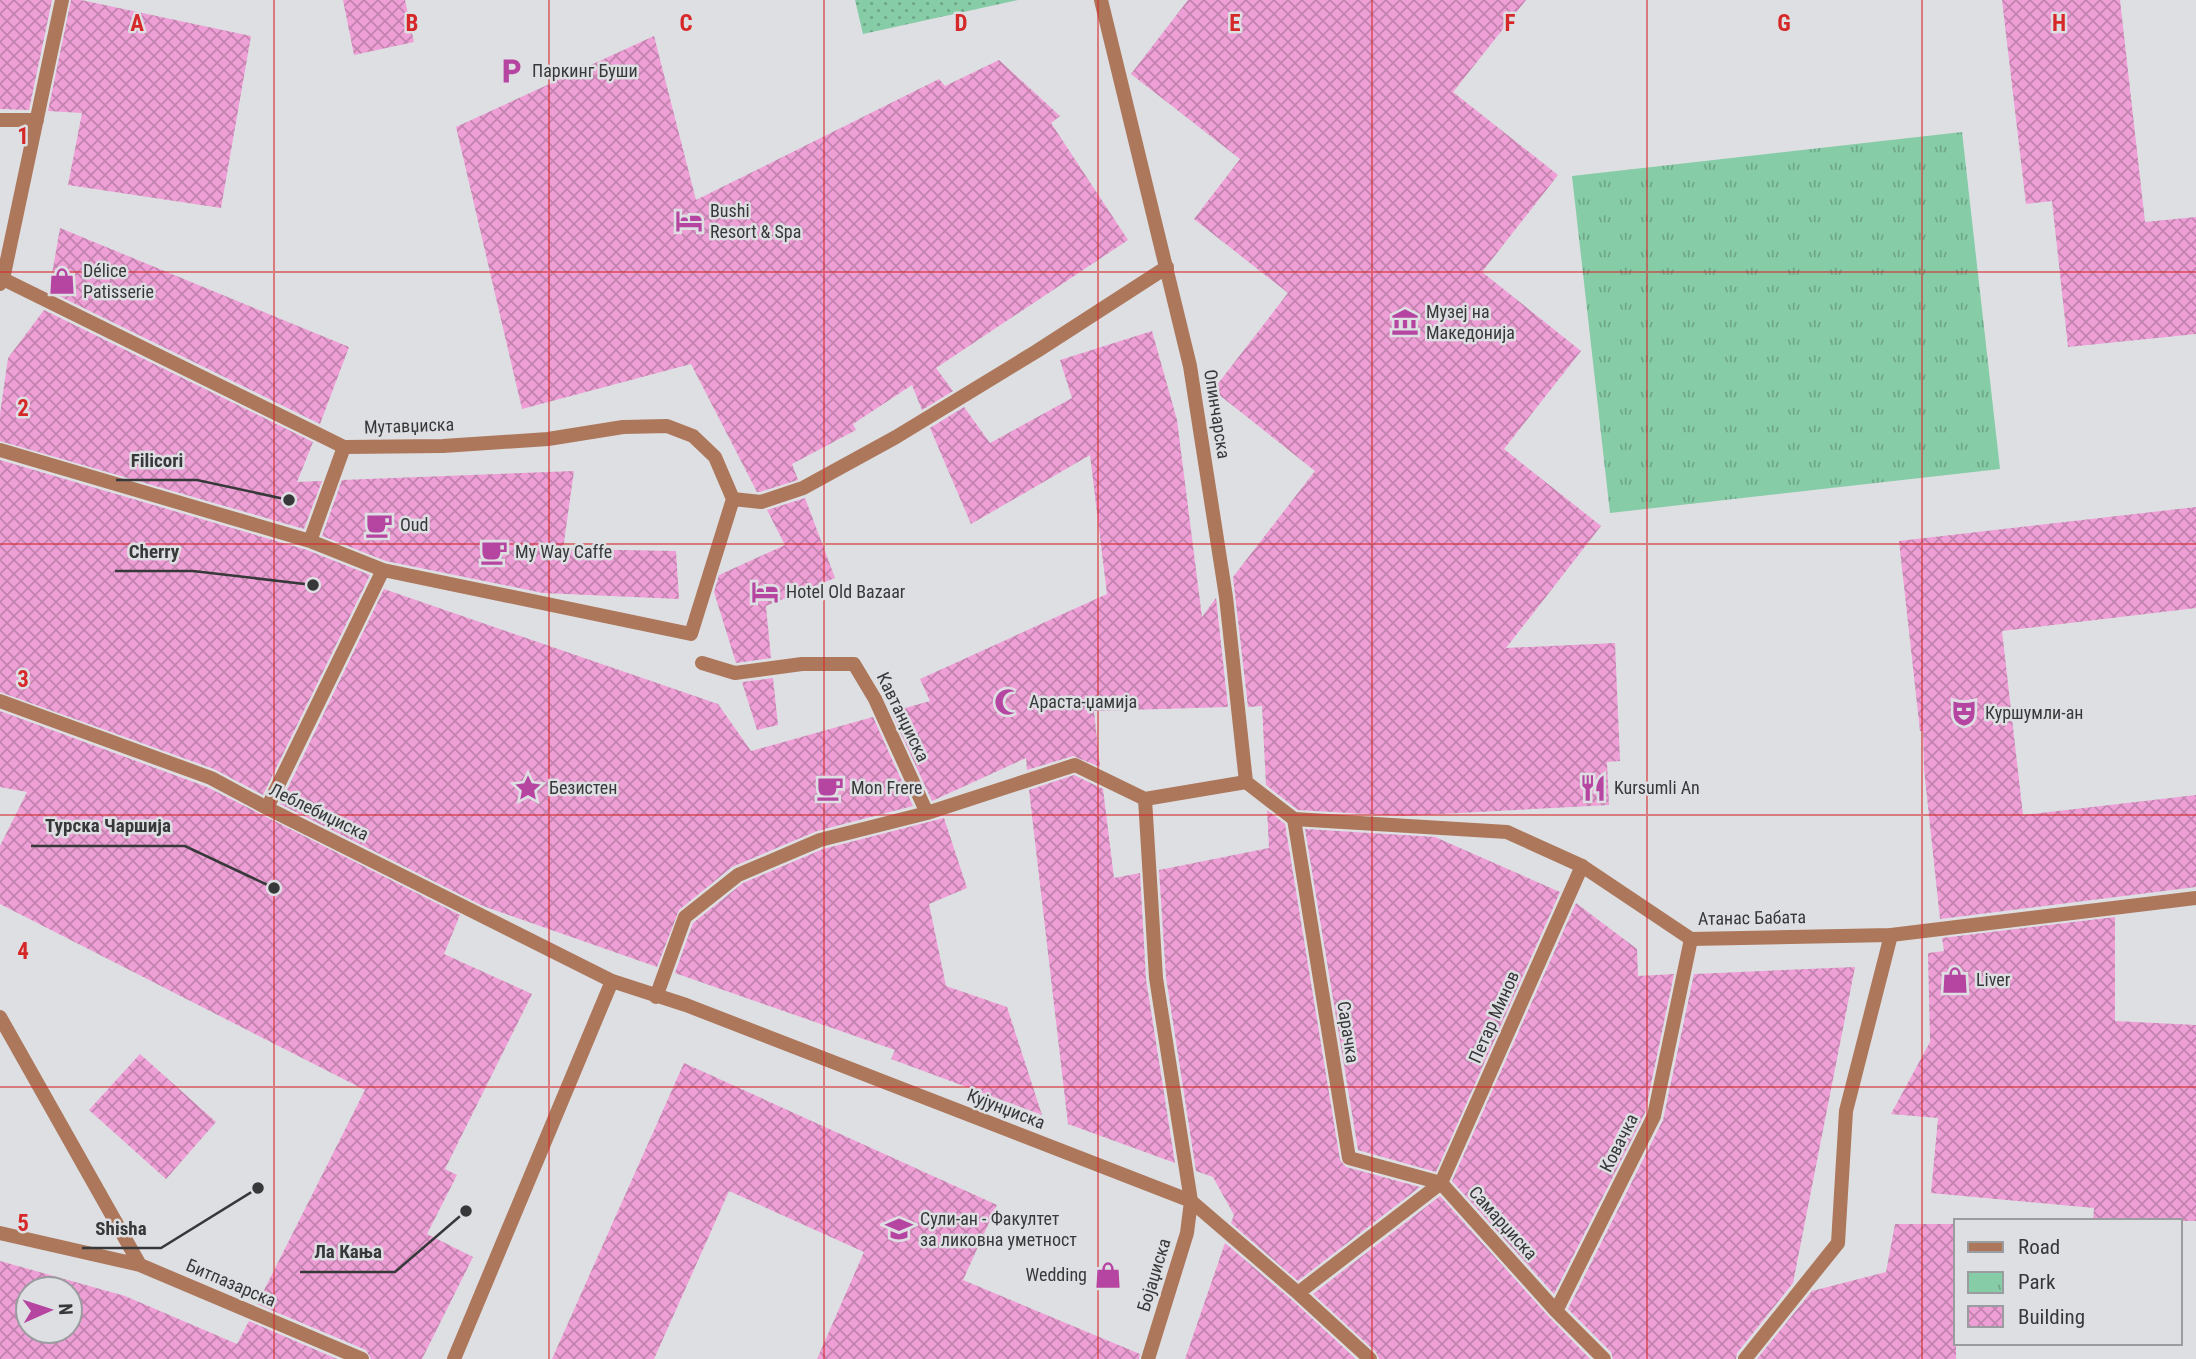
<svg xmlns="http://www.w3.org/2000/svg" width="2196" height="1359" font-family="'Roboto Condensed',sans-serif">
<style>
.grass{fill:url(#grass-dots)}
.park{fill:url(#park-tufts)}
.building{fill:url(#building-cross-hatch);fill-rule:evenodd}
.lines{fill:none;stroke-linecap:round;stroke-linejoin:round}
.pedestrian{stroke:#ad775b;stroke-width:14}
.minor{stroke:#ad775b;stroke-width:14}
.grid{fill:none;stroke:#d62828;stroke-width:2;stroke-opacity:0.55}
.labels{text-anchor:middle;stroke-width:5;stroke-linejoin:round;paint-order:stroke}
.poi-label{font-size:18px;fill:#373839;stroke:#dedfe3;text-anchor:start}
.street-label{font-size:18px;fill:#373839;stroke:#dedfe3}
.grid-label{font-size:23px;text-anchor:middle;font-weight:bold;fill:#d62828;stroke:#dedfe3;stroke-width:5;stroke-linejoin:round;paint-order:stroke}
.leader{fill:none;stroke:#373839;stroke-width:2.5}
.callout-dot{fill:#373839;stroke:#dedfe3;stroke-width:2.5}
.callout-label{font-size:19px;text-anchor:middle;font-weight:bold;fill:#373839;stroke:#dedfe3;stroke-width:5;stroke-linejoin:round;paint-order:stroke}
</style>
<defs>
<pattern id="grass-dots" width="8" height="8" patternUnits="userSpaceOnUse" patternTransform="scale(1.75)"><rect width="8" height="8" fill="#86cca6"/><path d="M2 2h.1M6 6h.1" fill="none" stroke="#6ea788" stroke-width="1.8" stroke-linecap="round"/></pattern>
<pattern id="park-tufts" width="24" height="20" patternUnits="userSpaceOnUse" patternTransform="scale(1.75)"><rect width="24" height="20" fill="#86cca6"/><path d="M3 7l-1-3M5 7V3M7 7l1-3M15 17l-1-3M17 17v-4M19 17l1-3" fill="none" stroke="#6ea788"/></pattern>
<pattern id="building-cross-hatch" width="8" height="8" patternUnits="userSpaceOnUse" patternTransform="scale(1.75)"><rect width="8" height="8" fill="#ee9fd6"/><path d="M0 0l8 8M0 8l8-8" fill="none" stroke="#c283af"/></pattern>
</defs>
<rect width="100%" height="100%" fill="#dedfe3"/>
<path class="grass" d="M855,0H1018L863,34Z"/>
<path class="park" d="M1962,132L2000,469L1610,513L1572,176Z"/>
<path class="building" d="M0,0H52L29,110L0,109Z
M71,0H81L251,36L221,208L68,185L82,113L48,111Z
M343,0H405L414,42L354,55Z
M1188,0H1526L1453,92L1558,175L1482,272L1581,351L1504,449L1601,526L1506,648L1615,643L1620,761L1607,762L1609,805L1403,816L1298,810L1266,785L1262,706L1248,707L1233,577L1315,471L1213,390L1288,293L1194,219L1240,159L1131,74Z
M2002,0H2120L2145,222L2196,217V334L2068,347L2052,201L2026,204Z
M654,36L696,200L939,79L945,86L999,60L1060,116L1051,123L1128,240L936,368L953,391L922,410L912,385L853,424L856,430L792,464L798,480L760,492H757L691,364L522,409L456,127Z
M60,228L349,347L320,424L49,291Z
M44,310L313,442L297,482L322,481L304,529L0,441V414L8,358Z
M1152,331L1177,420L1202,617L1216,598L1228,707L1094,711L1100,767L1073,756L1027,770L1026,758L932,801L891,712L930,701L920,679L1107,594L1090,455L971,524L930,428L964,407L990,443L1072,398L1060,360Z
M0,460L307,550L370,575L263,795L214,769L0,692Z
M574,471L563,549L676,551L679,599L543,593L386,561L322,536L342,480Z
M805,498L835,578L766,606L771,658L736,663L714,592L719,575L785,545L767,510Z
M2196,507V608L2002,631L2023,815L2196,795V887L1940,919L1924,769L1923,731H1920L1899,541Z
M384,589L718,704L751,751L873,717L913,806L817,831L732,867L679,910L657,967L483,906L280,804Z
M773,678L778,725L757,730L742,682Z
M0,711L207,787L460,915L444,954L532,994L445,1169L457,1175L427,1234L473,1257L422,1359H371L366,1350L257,1304L365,1090L0,904V846L27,792L0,787Z
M1074,775L1103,789L1114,878L1140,873L1146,979L1175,1163L1068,1124L1029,790Z
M1267,810L1285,824L1340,1160L1346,1167L1420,1187L1298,1281L1231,1223L1234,1215L1213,1177L1196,1171L1166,977L1159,870L1269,848Z
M944,818L967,888L929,904L946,986L1007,1007L1042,1115L891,1059L895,1050L675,973L693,923L743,883L823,849Z
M1305,829L1435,837L1560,892L1436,1172L1358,1150Z
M1576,903L1637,949L1638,976L1674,974L1645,1113L1554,1294L1452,1181Z
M2115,917V1021L2196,1025V1221H2093L2094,1208L1931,1193L1938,1118L1891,1114L1930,1042L1928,953L1944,951L1942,938Z
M1855,967L1793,1283L1737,1353L1736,1359H1613L1611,1352L1568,1309L1663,1120L1694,974Z
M140,1054L216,1122L166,1179L89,1110Z
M684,1063L997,1205L963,1280L1140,1354L1139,1359H817L864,1252L729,1191L654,1359H552Z
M1440,1196L1549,1317L1590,1359H1379L1376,1352L1313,1294Z
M1895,1224H1956V1359H1757L1812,1291L1886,1272Z
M1225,1243L1292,1300L1356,1359H1185Z
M0,1261L125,1296L237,1344L249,1321L337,1359H0ZM28,1289H70V1331H28Z"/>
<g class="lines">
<path class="pedestrian" d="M0,120H37
M3,279L344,447L443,446L548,439L623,427L667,426L693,436L715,457L733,499
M0,284L3,279L62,0
M0,450L310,541L383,570L691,634L733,499L761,502L803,488L896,437L1037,351L1167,267
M310,541L344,447
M702,663L735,673L802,664H854L875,699L927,813
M0,701L211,778L267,808L612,981L686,1005L1191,1201L1298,1293L1370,1359
M1145,799L1156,978L1191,1201L1187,1233L1148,1359
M267,808L383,570
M1294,819L1349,1158L1441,1183
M656,997L685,917L738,875L820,840L927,813L1075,765L1145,799L1246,782
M0,1017L140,1265
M1441,1183L1556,1311L1604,1359
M0,1233L140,1265L362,1359
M1298,1293L1441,1183L1582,866
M1556,1311L1654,1116L1691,939
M454,1359L612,981
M1745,1359L1838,1243L1846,1111L1891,935"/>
<path class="minor" d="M1101,0L1190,366L1226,597L1246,782L1294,819L1507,832L1582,866L1691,939L1891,935L2196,898"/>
</g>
<path class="grid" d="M274,0V1359M549,0V1359M824,0V1359M1098,0V1359M1372,0V1359M1647,0V1359M1922,0V1359M0,272H2196M0,544H2196M0,815H2196M0,1087H2196"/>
<defs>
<symbol id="parking-bare" viewBox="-9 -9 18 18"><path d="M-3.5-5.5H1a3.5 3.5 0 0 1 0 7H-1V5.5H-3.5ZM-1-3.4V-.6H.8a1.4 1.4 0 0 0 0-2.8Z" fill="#b545a1" stroke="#dedfe3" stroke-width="2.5" paint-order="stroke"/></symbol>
<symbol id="hotel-bare" viewBox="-9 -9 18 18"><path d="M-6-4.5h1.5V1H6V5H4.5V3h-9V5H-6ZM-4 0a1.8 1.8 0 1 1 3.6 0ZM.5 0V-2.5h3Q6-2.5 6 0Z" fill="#b545a1" stroke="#dedfe3" stroke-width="2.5" paint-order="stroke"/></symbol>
<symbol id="shop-bare" viewBox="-9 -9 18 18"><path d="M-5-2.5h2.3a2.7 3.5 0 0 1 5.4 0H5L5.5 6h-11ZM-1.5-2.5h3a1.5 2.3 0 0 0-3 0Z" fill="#b545a1" stroke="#dedfe3" stroke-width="2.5" paint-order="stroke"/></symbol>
<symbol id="museum-bare" viewBox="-9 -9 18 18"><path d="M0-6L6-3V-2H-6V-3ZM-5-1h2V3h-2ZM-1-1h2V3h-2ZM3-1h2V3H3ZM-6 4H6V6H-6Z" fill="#b545a1" stroke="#dedfe3" stroke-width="2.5" paint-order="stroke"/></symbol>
<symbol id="cafe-bare" viewBox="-9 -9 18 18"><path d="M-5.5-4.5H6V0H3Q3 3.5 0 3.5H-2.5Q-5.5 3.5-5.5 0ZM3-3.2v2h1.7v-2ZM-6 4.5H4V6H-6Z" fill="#b545a1" stroke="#dedfe3" stroke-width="2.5" paint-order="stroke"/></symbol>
<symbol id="mosque-bare" viewBox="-9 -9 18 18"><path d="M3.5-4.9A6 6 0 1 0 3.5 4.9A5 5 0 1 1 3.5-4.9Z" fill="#b545a1" stroke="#dedfe3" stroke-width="2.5" paint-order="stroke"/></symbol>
<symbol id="theatre-bare" viewBox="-9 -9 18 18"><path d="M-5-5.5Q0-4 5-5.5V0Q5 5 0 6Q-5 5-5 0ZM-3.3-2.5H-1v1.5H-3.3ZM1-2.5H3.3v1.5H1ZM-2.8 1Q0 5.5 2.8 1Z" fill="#b545a1" stroke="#dedfe3" stroke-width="2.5" paint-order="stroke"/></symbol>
<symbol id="sight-bare" viewBox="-9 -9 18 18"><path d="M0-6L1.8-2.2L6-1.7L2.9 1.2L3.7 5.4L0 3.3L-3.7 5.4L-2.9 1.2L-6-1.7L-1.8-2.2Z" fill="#b545a1" stroke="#dedfe3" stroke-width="2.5" paint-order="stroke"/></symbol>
<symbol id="restaurant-bare" viewBox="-9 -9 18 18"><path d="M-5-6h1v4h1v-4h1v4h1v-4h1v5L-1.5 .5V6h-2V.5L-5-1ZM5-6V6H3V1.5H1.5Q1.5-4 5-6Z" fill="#b545a1" stroke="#dedfe3" stroke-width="2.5" paint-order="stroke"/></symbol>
<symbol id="university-bare" viewBox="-9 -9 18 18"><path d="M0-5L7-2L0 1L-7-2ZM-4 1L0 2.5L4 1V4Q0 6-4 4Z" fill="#b545a1" stroke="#dedfe3" stroke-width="2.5" paint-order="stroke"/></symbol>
</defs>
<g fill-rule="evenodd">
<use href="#parking-bare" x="492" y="52" width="38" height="38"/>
<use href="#hotel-bare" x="670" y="202" width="38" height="38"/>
<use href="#shop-bare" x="43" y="262" width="38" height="38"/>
<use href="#museum-bare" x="1386" y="303" width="38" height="38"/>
<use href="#cafe-bare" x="360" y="506" width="38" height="38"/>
<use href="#cafe-bare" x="475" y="533" width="38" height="38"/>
<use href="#hotel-bare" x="746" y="573" width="38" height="38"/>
<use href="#mosque-bare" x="989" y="683" width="38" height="38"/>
<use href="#theatre-bare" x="1945" y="694" width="38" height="38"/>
<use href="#sight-bare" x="509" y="769" width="38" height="38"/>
<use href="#cafe-bare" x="811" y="769" width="38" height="38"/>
<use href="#restaurant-bare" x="1574" y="769" width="38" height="38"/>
<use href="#shop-bare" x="1936" y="961" width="38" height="38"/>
<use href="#university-bare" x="880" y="1210" width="38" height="38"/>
<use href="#shop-bare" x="1089" y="1256" width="38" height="38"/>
</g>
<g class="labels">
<g class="poi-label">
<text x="532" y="77">Паркинг Буши</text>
<text x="710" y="217">Bushi<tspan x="710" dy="21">Resort &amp; Spa</tspan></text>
<text x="83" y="277">Délice<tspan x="83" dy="21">Patisserie</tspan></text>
<text x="1426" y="318">Музеј на<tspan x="1426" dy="21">Македонија</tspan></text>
<text x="400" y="531">Oud</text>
<text x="515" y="558">My Way Caffe</text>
<text x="786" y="598">Hotel Old Bazaar</text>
<text x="1029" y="708">Араста-џамија</text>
<text x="1985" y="719">Куршумли-ан</text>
<text x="549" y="794">Безистен</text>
<text x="851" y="794">Mon Frere</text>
<text x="1614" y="794">Kursumli An</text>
<text x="1976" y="986">Liver</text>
<text x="920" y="1225">Сули-ан - Факултет<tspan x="920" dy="21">за ликовна уметност</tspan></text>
<text x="1087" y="1281" text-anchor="end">Wedding</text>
</g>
<g class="street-label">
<text transform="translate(1217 414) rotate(81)" y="6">Опинчарска</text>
<text transform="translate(409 426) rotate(-2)" y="6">Мутавџиска</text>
<text transform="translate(903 717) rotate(64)" y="6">Кавтанџиска</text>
<text transform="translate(319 812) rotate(26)" y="6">Леблебиџиска</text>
<text transform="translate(1752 918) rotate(-1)" y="6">Атанас Бабата</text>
<text transform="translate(1494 1017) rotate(-66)" y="6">Петар Минов</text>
<text transform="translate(1348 1032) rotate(81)" y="6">Сарачка</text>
<text transform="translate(1006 1109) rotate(21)" y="6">Кујунџиска</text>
<text transform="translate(1619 1143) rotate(-63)" y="6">Ковачка</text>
<text transform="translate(1503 1223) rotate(48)" y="6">Самарџиска</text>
<text transform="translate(1154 1275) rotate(-73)" y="6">Бојаџиска</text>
<text transform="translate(231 1283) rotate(23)" y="6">Битпазарска</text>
</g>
</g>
<g class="grid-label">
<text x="137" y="31">A</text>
<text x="412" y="31">B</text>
<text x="686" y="31">C</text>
<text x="961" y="31">D</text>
<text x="1235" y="31">E</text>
<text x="1510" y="31">F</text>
<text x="1784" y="31">G</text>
<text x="2059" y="31">H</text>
<text x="23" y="144">1</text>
<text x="23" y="416">2</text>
<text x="23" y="687">3</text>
<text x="23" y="959">4</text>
<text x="23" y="1231">5</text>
</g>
<path class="leader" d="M289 500L197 480H116M313 585L193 571H115M274 888L185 846H31M258 1188L161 1248H82M466 1211L395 1272H300"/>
<g class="callout-dot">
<circle cx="289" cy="500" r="7"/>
<circle cx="313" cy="585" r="7"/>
<circle cx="274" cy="888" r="7"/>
<circle cx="258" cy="1188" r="7"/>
<circle cx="466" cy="1211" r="7"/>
</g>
<g class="callout-label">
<text x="157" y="467">Filicori</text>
<text x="154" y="558">Cherry</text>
<text x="108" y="832">Турска Чаршија</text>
<text x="121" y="1235">Shisha</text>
<text x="348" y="1258">Ла Кања</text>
</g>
<rect x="1954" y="1219" width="228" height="126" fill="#dedfe3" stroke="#9b9c9f" stroke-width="2"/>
<rect x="1968" y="1242" width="35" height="10" fill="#ad775b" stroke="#9b9c9f" stroke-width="2"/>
<text x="2018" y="1254" font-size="21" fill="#373839">Road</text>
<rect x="1968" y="1272" width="35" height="21" fill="url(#park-tufts)" stroke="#9b9c9f" stroke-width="2"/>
<text x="2018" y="1289" font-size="21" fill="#373839">Park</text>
<rect x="1968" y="1306" width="35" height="21" fill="url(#building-cross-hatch)" stroke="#9b9c9f" stroke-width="2"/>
<text x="2018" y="1324" font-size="21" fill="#373839">Building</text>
<g transform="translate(49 1310) rotate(87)"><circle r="33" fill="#dedfe3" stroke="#9b9c9f" stroke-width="2"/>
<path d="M0-5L12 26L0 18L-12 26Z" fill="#b545a1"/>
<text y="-10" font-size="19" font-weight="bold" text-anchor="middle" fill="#373839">N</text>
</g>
</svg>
